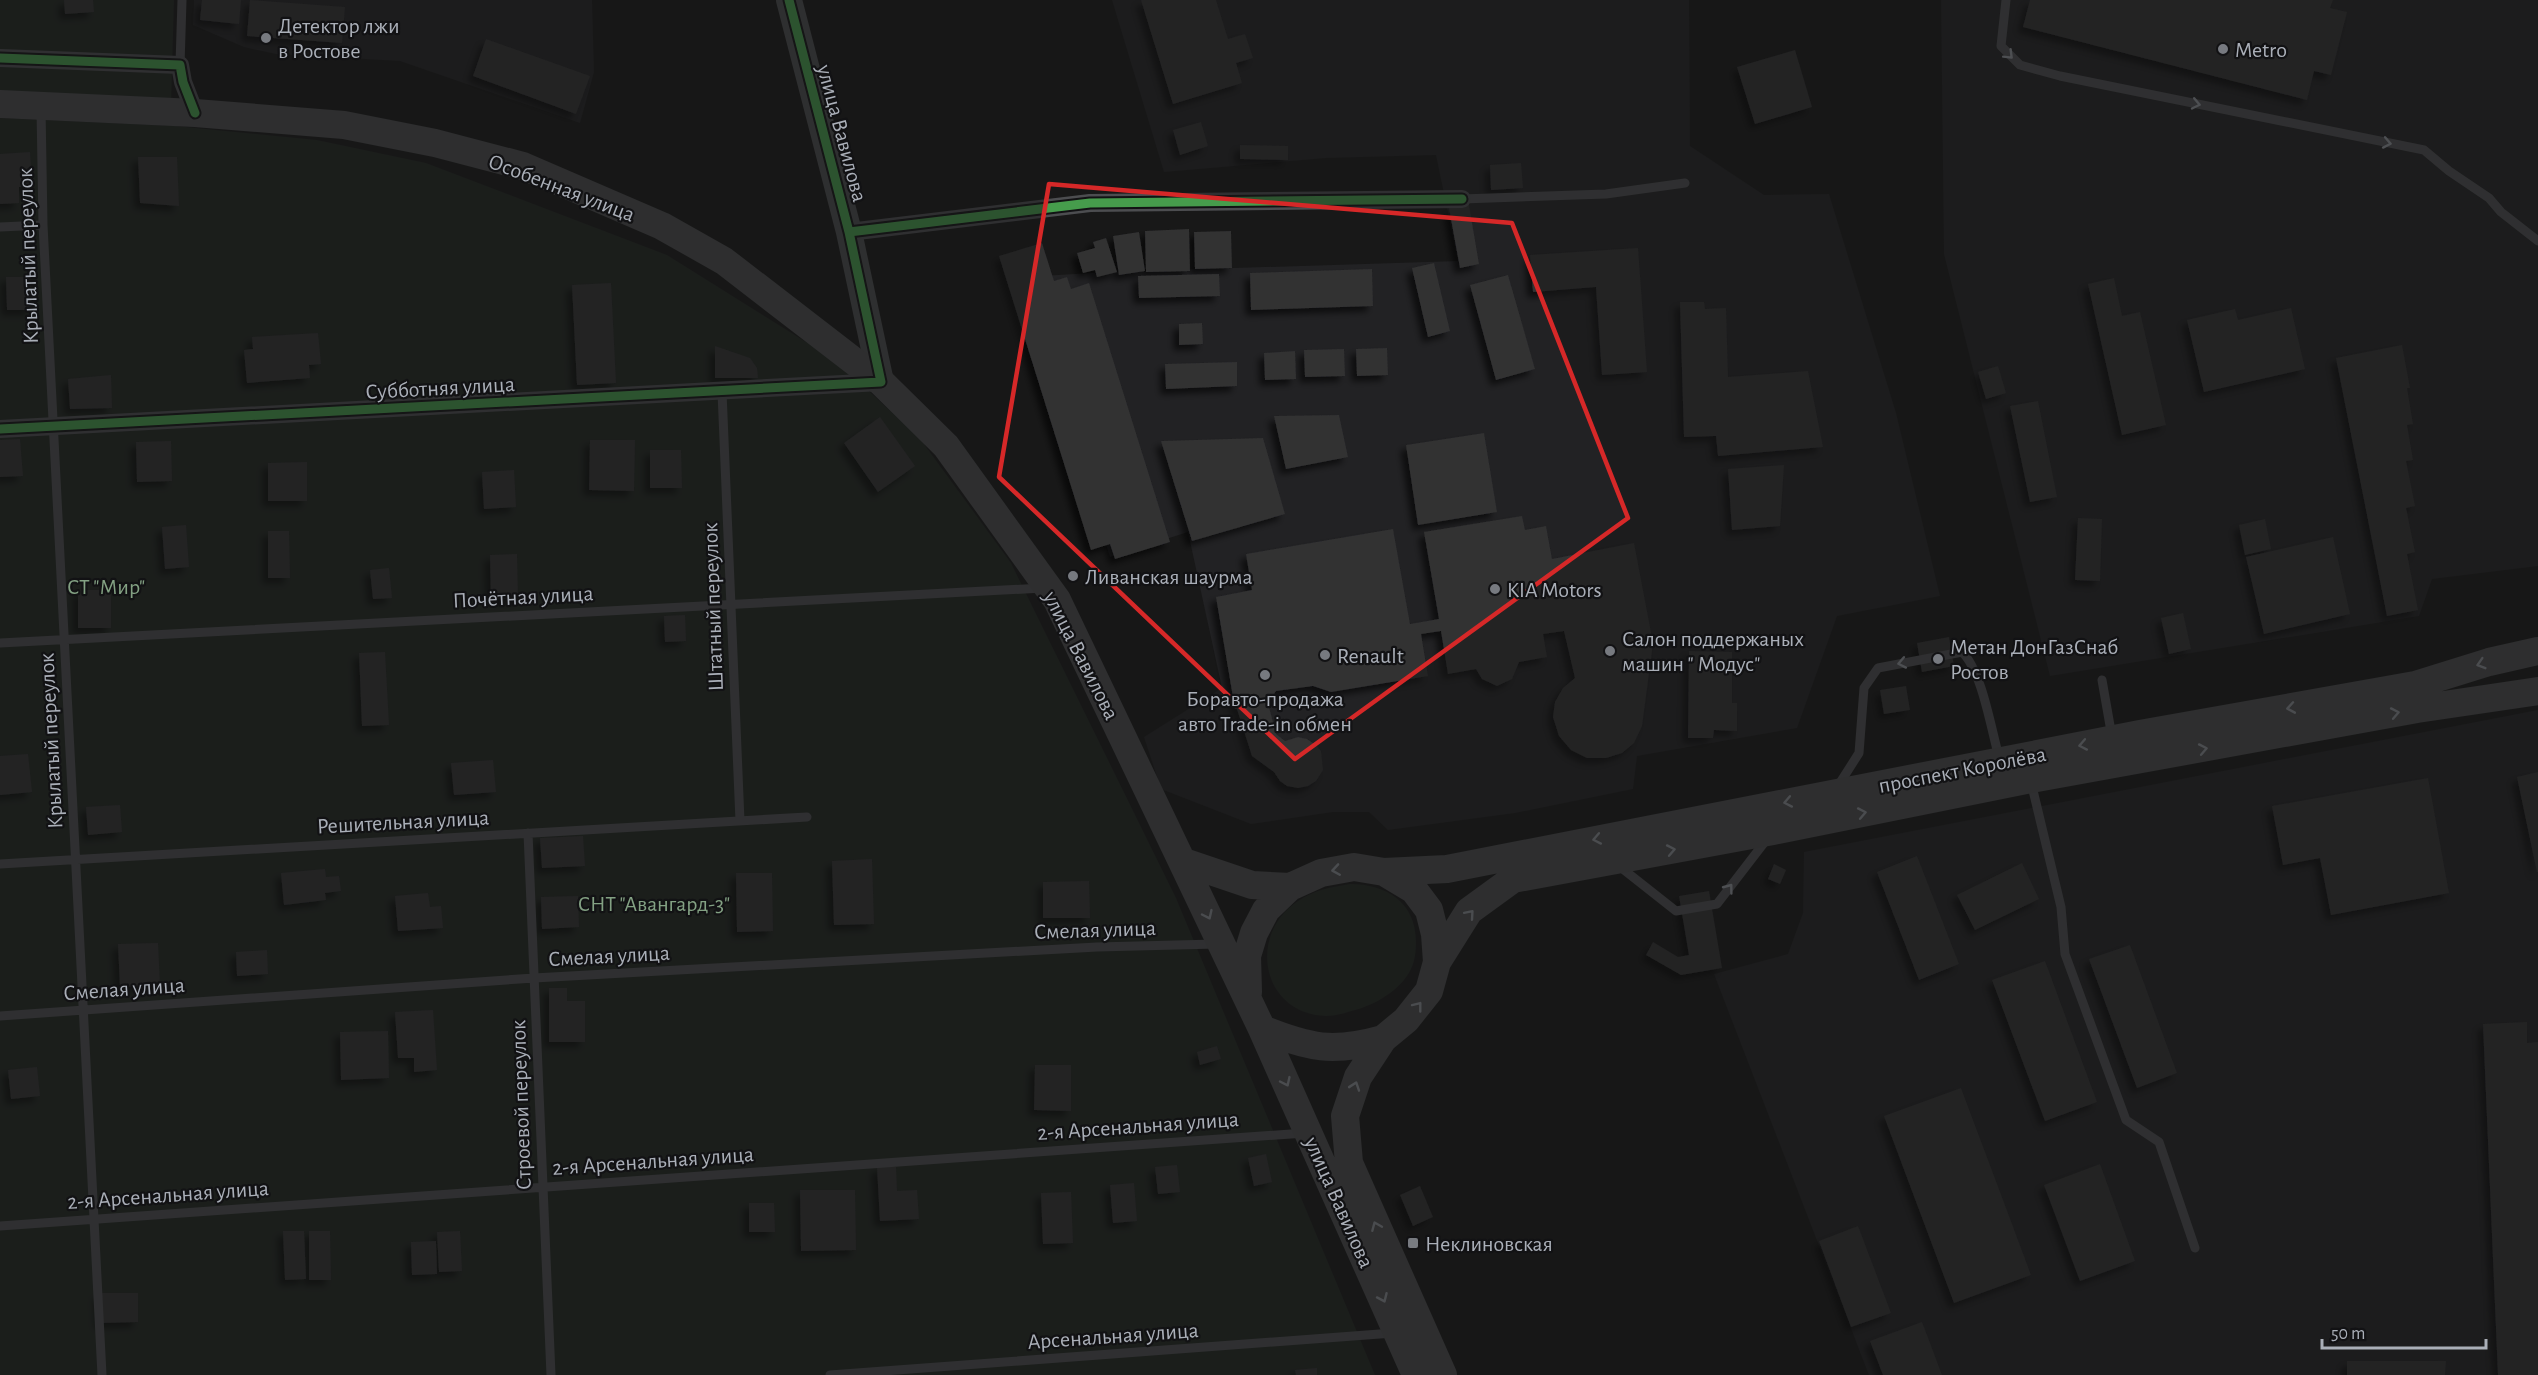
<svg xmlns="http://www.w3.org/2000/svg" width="2538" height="1375" font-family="'Alegreya Sans',sans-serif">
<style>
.built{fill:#222224}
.green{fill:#202621}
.building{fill:#313132;filter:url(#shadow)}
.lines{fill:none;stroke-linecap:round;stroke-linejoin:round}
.lane{stroke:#4c4d50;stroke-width:9}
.street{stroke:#4c4d50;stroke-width:18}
.secondary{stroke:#4b4c4e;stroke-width:26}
.primary{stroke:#494a4c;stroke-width:28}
.cycleway-casing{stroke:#121214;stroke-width:13}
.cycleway{stroke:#469c4c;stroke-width:9}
.oneway{stroke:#8e9299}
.oneway2{stroke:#888c92}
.marked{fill:none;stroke:#d62828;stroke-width:4.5;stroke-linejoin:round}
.poi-dot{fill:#777a80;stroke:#121214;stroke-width:2}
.labels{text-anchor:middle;stroke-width:4.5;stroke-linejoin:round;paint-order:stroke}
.poi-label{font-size:22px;fill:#aaafb8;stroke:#121214;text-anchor:start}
.street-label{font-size:22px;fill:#aaafb8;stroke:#121214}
.park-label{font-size:22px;fill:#83a183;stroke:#121214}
</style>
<defs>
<filter id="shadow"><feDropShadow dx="-5.5" dy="5.5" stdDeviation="3" flood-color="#0009"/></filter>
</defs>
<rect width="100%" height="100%" fill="#181818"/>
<path class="built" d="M194,0H592L594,72L580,123L400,61L276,54L244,47L193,25Z
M1112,0H1689L1690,146L1764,195L1829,194L1896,413L1940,596L1837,616L1797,728L1637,756L1633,789L1515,813L1388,830L1369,812H1333L1251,824L1161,789L1144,737L1222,688L1188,532L1110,557L1024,277L1109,272L1458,261L1436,155L1326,158L1164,172Z
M1941,0H2538V566L2432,579L2419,616L2050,676L1944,254Z
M2538,710V1375H1869L1714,974L1788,954L1803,913L1804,852Z"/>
<path class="green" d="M0,0H174L171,105L0,97Z
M0,118L176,126L317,140L426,163L667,255L838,362L921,440L1011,563L1176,898L1375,1375H0Z
M1350,884C1386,884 1416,902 1416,942C1416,951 1415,961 1411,969C1402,988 1381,1001 1362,1008C1351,1011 1338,1016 1326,1016C1261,1014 1247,934 1298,901C1314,890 1331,887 1350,884Z"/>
<path class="building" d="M64,0H93L94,12L65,14Z
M202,0H241L239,24L200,20Z
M250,0L345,7L342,43L247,36Z
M1141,0H1216L1228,39L1245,34L1253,58L1236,63L1242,83L1173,104Z
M2030,0H2333L2330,8L2347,12L2331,75L2314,71L2307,100L2023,27Z
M486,39L590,76L576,114L473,76Z
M1795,50L1812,107L1755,124L1737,67Z
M1201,122L1208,146L1180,155L1173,130Z
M1240,145L1288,146V160L1240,159Z
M30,152L32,187H19V203L0,204V154Z
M138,157H177L179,206L140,203Z
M1521,163L1523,188L1491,190L1490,165Z
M1469,205L1479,264L1460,268L1449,208Z
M1189,229L1190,271L1146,272L1145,231Z
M1231,231L1232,268L1195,269L1194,232Z
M1139,232L1145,271L1119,275L1113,236Z
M1106,238L1117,272L1097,277L1095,270L1083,273L1077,253L1095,248L1093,242Z
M1042,243L1054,281L1067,277L1071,289L1089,283L1170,542L1115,559L1110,544L1091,550L999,256Z
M1638,248L1647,372L1602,375L1596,287L1533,292L1530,255Z
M1434,263L1450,331L1428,337L1412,268Z
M1372,269L1373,306L1251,310L1250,273Z
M1219,274L1220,296L1139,298L1138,276Z
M1508,275L1535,369L1496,380L1470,285Z
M6,277H30L32,310H7Z
M2114,278L2122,316L2140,312L2166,425L2122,435L2088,284Z
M611,283L616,383L577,385L572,285Z
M1680,302H1704L1705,309L1726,308L1728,377L1808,371L1823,447L1718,456L1716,436L1684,437Z
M2291,308L2305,369L2204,392L2187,320L2235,309L2238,320Z
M1202,323L1203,344L1179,345V324Z
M318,333L321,364L309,365L310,378L247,383L244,350L253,349L252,337Z
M2402,345L2410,388H2407L2413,424L2407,425L2413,460L2406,461L2415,506L2406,508L2415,552L2407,554L2418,610L2387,616L2336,358Z
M715,346L750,358L757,368L758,378H715Z
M1387,348L1388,375L1357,376L1356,349Z
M1344,349L1345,376L1305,377L1304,350Z
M1295,351L1296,379L1265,380L1264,353Z
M1237,362V386L1166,389L1165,364Z
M1998,366L2006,393L1986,399L1978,372Z
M111,375L112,408L70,409L68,379Z
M2038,401L2057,497L2030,502L2010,406Z
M1339,415L1348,457L1286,469L1274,416Z
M880,417L915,466L878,492L844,443Z
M1484,433L1497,512L1418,525L1406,445Z
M1263,438L1285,514L1192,541L1161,441Z
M20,439L23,476L0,477V440Z
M590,440H635L634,491L589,490Z
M171,441L172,481L137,482L136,442Z
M650,450H681L682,488H650Z
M307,462V501H268V463Z
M1784,465L1780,526L1732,530L1728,469Z
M514,470L516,507L484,509L482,472Z
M1522,516L1525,530L1546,526L1552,559L1634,543L1653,643L1642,726L1634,743L1622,753L1606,758H1587L1571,750L1559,736L1553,717L1555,702L1563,688L1575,678L1564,631L1543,634L1547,657L1519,662L1512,679L1497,686L1482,679L1476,669L1448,674L1441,631L1421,634L1428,676L1331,692L1313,686L1276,691L1268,703L1276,734L1285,741L1298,737L1307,739L1316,745L1321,751L1323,770L1316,781L1308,786L1298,788L1287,786L1280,781L1274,772L1252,756L1237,709H1235L1216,597L1252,590L1246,554L1393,529L1410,624L1439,619L1424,532Z
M2078,518L2102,519L2100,581L2075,580Z
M2265,519L2271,549L2245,555L2239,525Z
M186,525L189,567L165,569L162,527Z
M268,531H289L290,578H268Z
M2333,537L2350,614L2264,634L2246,557Z
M517,554L518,599H491L490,555Z
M389,568L392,598L373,599L370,570Z
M78,590H111V628H78Z
M2183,613L2191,649L2169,654L2161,618Z
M685,615L686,641L665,642L664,616Z
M1949,637L1954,666L1922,672L1917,643Z
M1689,651L1732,652V703H1737V731L1714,730L1713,738H1688Z
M385,652L389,725L362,726L359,653Z
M1906,686L1910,710L1884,714L1880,690Z
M28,754L32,792L0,795V756Z
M493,760L496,792L454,795L451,763Z
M2538,772V872H2537L2517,777Z
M2428,778L2449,893L2331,915L2320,858L2283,865L2272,806Z
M120,805L122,832L88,835L86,807Z
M583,836L585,866L542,868L540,838Z
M1917,856L1959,964L1919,980L1877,872Z
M872,859L874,924L834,925L832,861Z
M2022,863L2039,899L1975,930L1957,895Z
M1774,864L1786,870L1780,884L1768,879Z
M325,869L326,877L339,876L341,891L325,893L326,900L284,905L281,873Z
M736,873H772L773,931L737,932Z
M1089,881L1090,918H1043V882Z
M1709,891L1722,968L1681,975L1646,955L1653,942L1678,957L1689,955L1679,896Z
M428,893L430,907L441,906L443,928L398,931L395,896Z
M578,896L579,927L542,929L541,897Z
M158,943L160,986L120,987L118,944Z
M2130,945L2177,1073L2137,1088L2089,959Z
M267,950L268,974L237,976L236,952Z
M2045,961L2097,1102L2045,1121L1992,980Z
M549,988H567V1001H585V1042H549Z
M433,1010L437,1070L414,1072V1058H398L395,1012Z
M2527,1022V1043L2538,1042V1375H2498L2483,1024Z
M388,1031L389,1078L341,1080L340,1032Z
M1217,1046L1221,1059L1200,1065L1197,1052Z
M1035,1065H1071V1111L1034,1110Z
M37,1067L40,1096L11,1099L8,1070Z
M1961,1088L2031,1275L1954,1303L1884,1116Z
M1266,1154L1272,1182L1254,1186L1248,1158Z
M2100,1164L2135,1261L2080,1281L2044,1185Z
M1177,1165L1180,1192L1158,1194L1155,1167Z
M877,1167H896L897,1191L917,1190L919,1219L880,1221Z
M1134,1183L1137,1221L1113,1223L1110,1185Z
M1420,1186L1433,1217L1413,1226L1400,1195Z
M800,1190H855L856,1250L801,1251Z
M1071,1192L1073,1243L1043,1244L1041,1193Z
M749,1203H774L775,1232H749Z
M1858,1226L1891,1313L1851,1327L1819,1241Z
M283,1231H304L306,1279L285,1280Z
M309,1231H330L331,1280H309Z
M460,1231L462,1271L439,1272L437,1232Z
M436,1241L437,1274L412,1275L411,1242Z
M99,1293H138V1322L100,1323Z
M1922,1322L1942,1375H1883L1870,1341Z
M2347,1361H2446L2445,1375H2347Z
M1317,1368V1375H1296L1295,1370Z"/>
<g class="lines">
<path class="lane" d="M2006,0L2001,46L2020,65L2060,76L2424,150L2449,171L2489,198L2501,212L2538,241
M180,65L182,0
M41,108L43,225L102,1375
M1462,199L1606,194L1685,183
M0,227L43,225
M722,392L740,821
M0,643L1043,588
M2102,680L2112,737
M2031,782L2061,907L2065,954L2126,1120L2159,1142L2195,1248
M1838,786L1859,753L1864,688L1878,668L1962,652C1982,671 1991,729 1999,757
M528,833L551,1375
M0,864L807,817
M1619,866L1676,911L1717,904L1767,839
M0,1016L534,978L1097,947L1216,944
M0,1226L1305,1133
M830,1375L1393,1333"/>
<path class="street" d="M0,58L180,65L183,82L195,113
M849,232L1090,203L1462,199
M0,429L881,382"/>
<path class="secondary" d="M789,0L849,232L881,382"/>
<path class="primary" d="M0,104L195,113L344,125L435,143L523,166L662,226L724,261L881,382L946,446L1057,600L1262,1029L1416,1375
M1184,862L1252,885L1290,887
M1384,872L1447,869L2140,734L2415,685L2489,662L2538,651
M1437,962L1469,911L1513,879L1773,831L2031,779L2417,709L2538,691
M1248,992L1247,956L1254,933L1266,910L1290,887L1321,873L1354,867L1384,872L1414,890L1429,910L1435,934L1437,962L1429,991L1406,1020L1383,1039L1358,1077L1345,1116L1349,1163L1443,1375
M1262,1029C1309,1048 1333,1053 1383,1039"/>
<defs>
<path id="cycleway" d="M0,58L180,65L183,82L195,113
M849,232L1090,203L1462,199
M0,429L881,382L849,232L789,0"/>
</defs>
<use href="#cycleway" class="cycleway-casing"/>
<use href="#cycleway" class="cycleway"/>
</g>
<defs><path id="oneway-chevron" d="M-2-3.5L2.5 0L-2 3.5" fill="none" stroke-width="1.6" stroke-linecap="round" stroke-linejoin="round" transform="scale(1.5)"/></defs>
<g class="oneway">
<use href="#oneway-chevron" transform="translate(2009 55) rotate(45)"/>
<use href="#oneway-chevron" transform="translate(2196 104) rotate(12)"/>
<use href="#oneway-chevron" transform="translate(2387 143) rotate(11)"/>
<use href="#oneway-chevron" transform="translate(1902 663) rotate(169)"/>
<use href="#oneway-chevron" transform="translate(1729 888) rotate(-53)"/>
</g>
<g class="oneway2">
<use href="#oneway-chevron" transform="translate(2481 664) rotate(163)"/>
<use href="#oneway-chevron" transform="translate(2291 708) rotate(170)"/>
<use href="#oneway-chevron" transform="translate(2395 713) rotate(-11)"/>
<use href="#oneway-chevron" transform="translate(2083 745) rotate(169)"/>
<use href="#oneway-chevron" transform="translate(2203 749) rotate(-11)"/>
<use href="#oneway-chevron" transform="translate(1788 802) rotate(169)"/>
<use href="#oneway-chevron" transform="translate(1862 813) rotate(-11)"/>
<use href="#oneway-chevron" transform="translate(1597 839) rotate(169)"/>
<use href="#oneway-chevron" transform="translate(1671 850) rotate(-11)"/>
<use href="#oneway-chevron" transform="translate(1336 870) rotate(171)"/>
<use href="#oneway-chevron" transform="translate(1470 914) rotate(-49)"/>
<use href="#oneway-chevron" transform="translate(1208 915) rotate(65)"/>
<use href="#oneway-chevron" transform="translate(1418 1006) rotate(-52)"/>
<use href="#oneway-chevron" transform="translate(1286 1082) rotate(65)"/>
<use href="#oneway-chevron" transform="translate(1355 1086) rotate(-71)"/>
<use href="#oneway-chevron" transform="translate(1376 1226) rotate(-113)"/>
<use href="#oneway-chevron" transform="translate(1383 1298) rotate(66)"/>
</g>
<path d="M0 0H2538V1375H0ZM1049,184L1512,223L1628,518L1295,759L999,477Z" fill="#181818" fill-opacity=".55" fill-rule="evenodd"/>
<path class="marked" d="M1049,184L1512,223L1628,518L1295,759L999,477Z"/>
<g class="poi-dot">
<circle cx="266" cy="38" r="6"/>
<circle cx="2223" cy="49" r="6"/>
<circle cx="1073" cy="576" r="6"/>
<circle cx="1495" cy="589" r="6"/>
<circle cx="1610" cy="651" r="6"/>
<circle cx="1325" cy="655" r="6"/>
<circle cx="1938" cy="659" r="6"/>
<circle cx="1265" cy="675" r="6"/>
<rect x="1407" y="1237" width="12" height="12" rx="3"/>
</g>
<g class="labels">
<g class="poi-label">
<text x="278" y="33">Детектор лжи<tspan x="278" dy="25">в Ростове</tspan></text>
<text x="2235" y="57">Metro</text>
<text x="1085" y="584">Ливанская шаурма</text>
<text x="1507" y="597">KIA Motors</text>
<text x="1622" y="646">Салон поддержаных<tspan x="1622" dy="25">машин " Модус"</tspan></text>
<text x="1950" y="654">Метан ДонГазСнаб<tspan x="1950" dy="25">Ростов</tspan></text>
<text x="1337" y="663">Renault</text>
<text x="1265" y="706" text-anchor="middle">Боравто-продажа<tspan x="1265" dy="25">авто Trade-in обмен</tspan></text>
<text x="1425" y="1251">Неклиновская</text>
</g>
<g class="street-label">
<text transform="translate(843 133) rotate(75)" y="8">улица Вавилова</text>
<text transform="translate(562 187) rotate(21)" y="8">Особенная улица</text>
<text transform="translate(27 256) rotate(-92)" y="8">Крылатый переулок</text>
<text transform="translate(440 387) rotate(-3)" y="8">Субботняя улица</text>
<text transform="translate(523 596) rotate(-3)" y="8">Почётная улица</text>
<text transform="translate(712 607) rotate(-92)" y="8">Штатный переулок</text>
<text transform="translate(1082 655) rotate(63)" y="8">улица Вавилова</text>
<text transform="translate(50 741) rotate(-93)" y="8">Крылатый переулок</text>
<text transform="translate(1962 769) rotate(-11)" y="8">проспект Королёва</text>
<text transform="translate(403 821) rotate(-3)" y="8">Решительная улица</text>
<text transform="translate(1095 929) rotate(-2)" y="8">Смелая улица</text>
<text transform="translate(609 955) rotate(-3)" y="8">Смелая улица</text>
<text transform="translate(124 988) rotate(-4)" y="8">Смелая улица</text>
<text transform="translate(520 1105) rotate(-92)" y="8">Строевой переулок</text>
<text transform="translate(1138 1125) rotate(-4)" y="8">2-я Арсенальная улица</text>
<text transform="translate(653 1160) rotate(-4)" y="8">2-я Арсенальная улица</text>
<text transform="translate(168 1194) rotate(-4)" y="8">2-я Арсенальная улица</text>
<text transform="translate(1340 1202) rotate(66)" y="8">улица Вавилова</text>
<text transform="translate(1113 1335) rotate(-4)" y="8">Арсенальная улица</text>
</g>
<g class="park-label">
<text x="106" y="594">СТ "Мир"</text>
<text x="654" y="911">СНТ "Авангард-3"</text>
</g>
</g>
<path d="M2322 1339v9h164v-9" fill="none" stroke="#aaafb8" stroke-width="3"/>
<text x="2331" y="1339" font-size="18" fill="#aaafb8" stroke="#121214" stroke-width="4.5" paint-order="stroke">50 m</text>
</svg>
